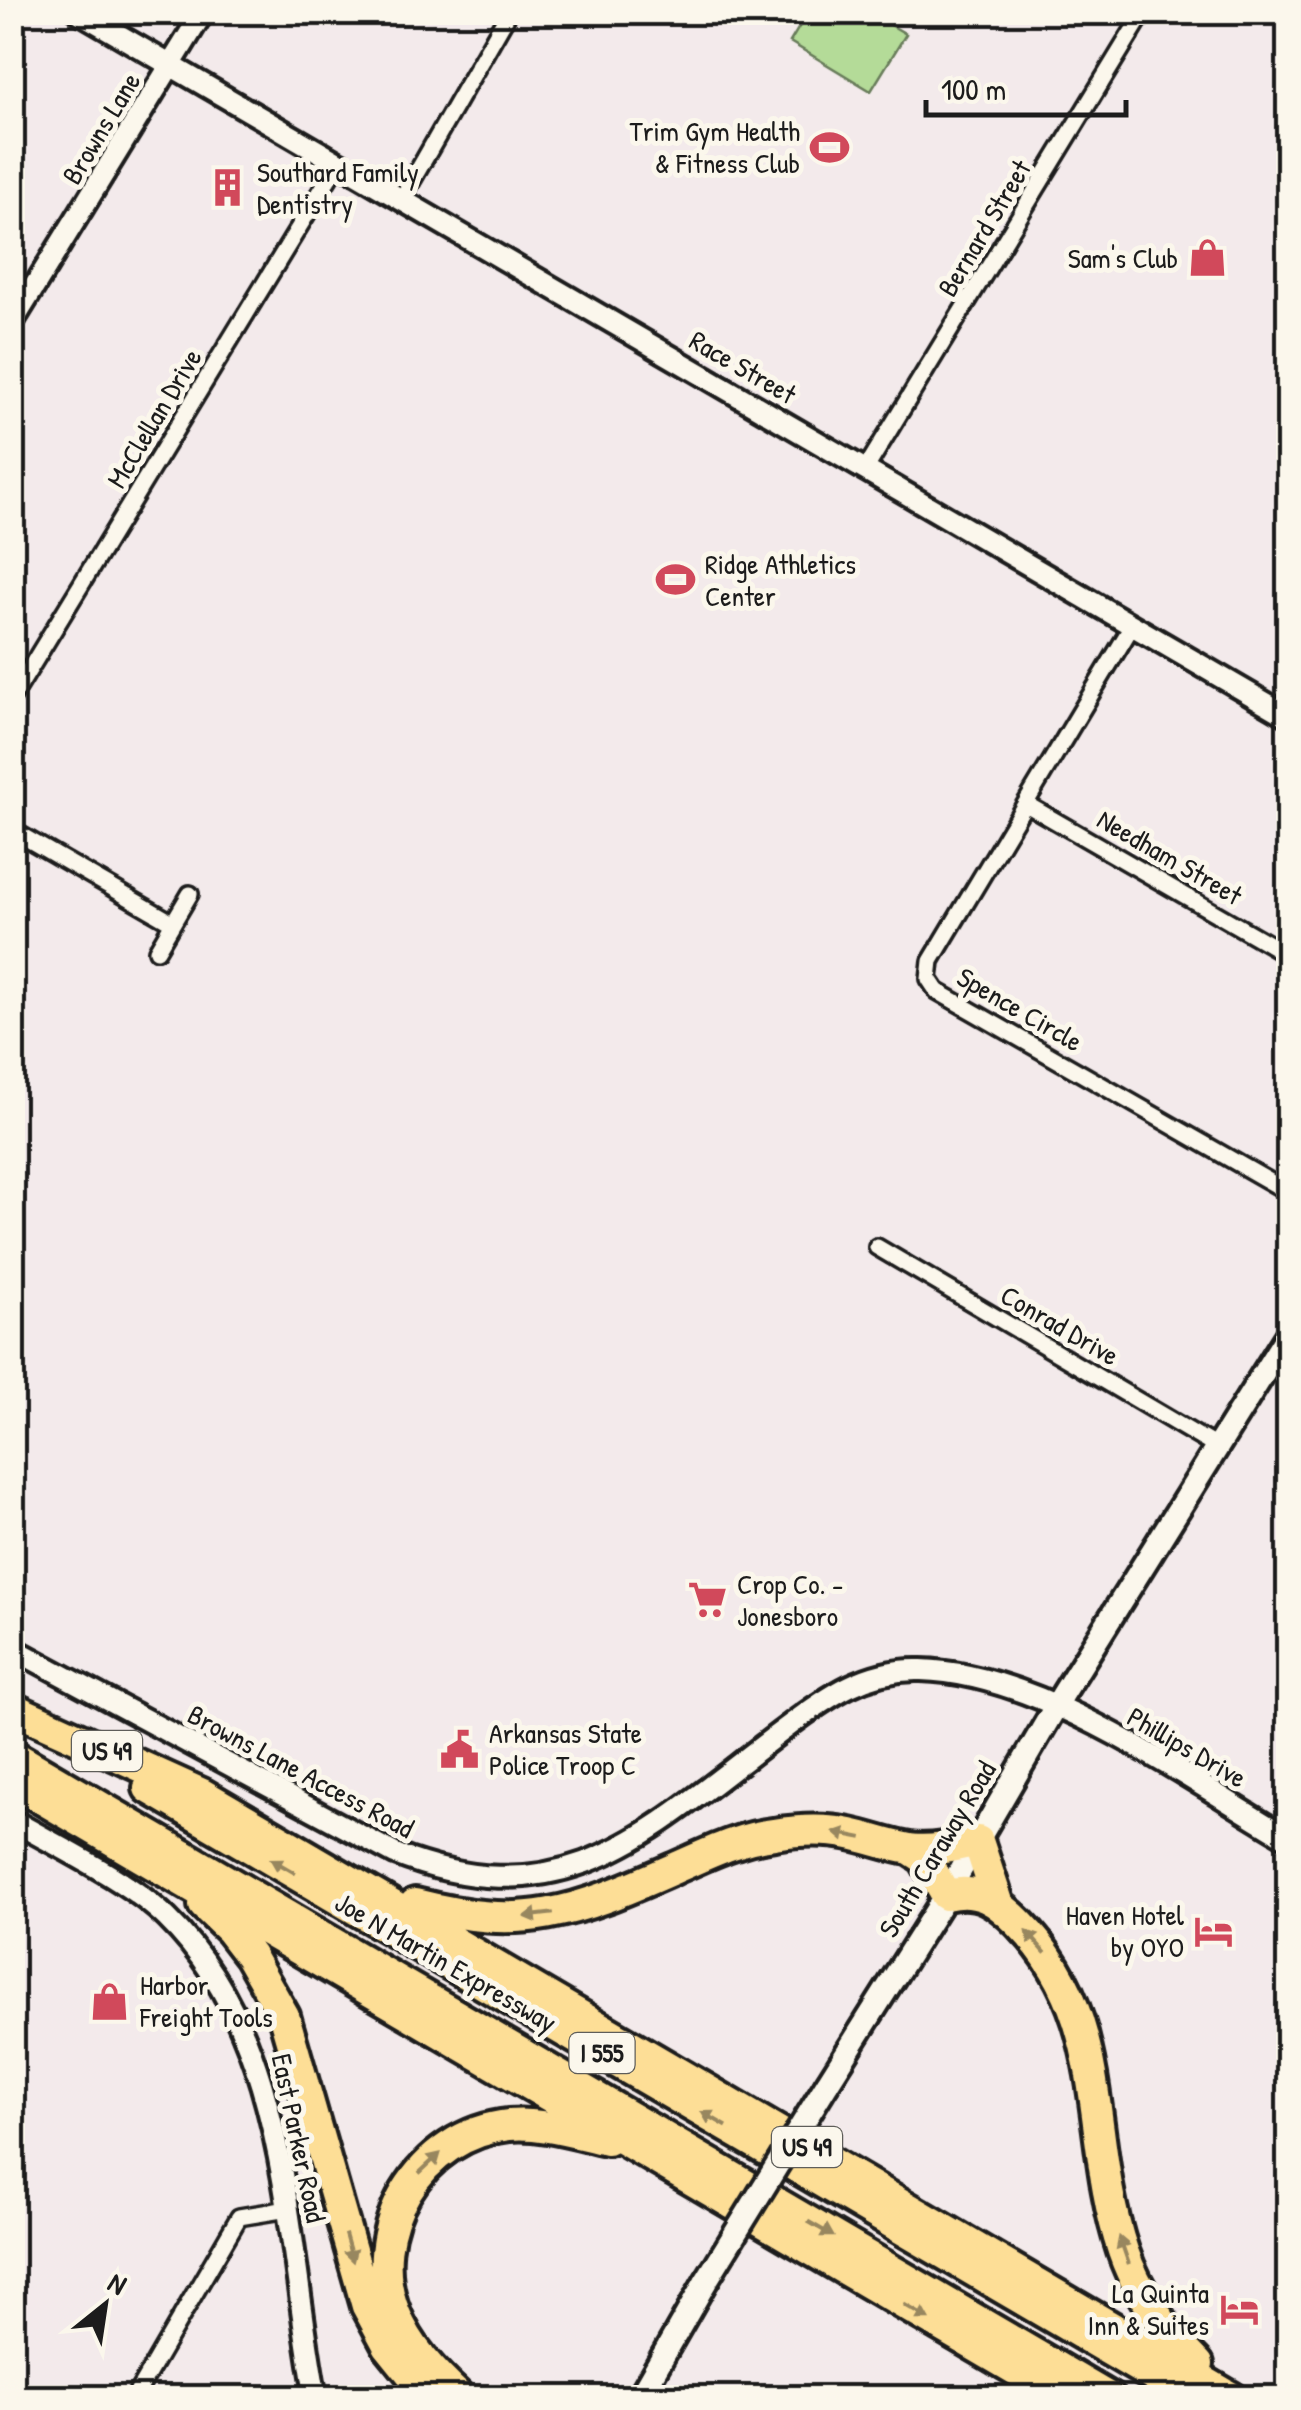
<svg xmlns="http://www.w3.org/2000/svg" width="1301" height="2410" font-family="'Patrick Hand',sans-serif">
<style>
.green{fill:#b4db98;stroke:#687c5a;stroke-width:2.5}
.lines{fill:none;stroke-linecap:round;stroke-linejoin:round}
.minor-casing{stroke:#1c1c1c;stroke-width:22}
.tertiary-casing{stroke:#1c1c1c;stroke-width:28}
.secondary-casing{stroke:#1c1c1c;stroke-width:30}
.motorway-casing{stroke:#1c1c1c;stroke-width:38}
.minor{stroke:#fbf7ec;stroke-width:15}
.tertiary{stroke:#fbf7ec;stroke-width:20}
.secondary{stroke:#fbf7ec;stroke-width:22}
.motorway{stroke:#fdde96;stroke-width:30}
.secondary-bridge-casing{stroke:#1c1c1c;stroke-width:30;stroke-linecap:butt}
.secondary-bridge{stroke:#fbf7ec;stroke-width:22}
.oneway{fill:#98875f}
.labels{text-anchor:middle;stroke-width:10;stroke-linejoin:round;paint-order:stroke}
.shield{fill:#fbf7ec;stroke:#5f5e5a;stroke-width:2.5}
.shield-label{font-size:25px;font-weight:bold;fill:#1c1c1c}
.street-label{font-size:28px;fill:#1c1c1c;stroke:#fbf7ec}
.poi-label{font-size:28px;fill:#1c1c1c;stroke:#fbf7ec;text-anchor:start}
</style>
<rect width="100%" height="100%" fill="#f3eaeb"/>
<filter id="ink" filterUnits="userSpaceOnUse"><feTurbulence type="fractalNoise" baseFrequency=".01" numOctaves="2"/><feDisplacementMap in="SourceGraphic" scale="20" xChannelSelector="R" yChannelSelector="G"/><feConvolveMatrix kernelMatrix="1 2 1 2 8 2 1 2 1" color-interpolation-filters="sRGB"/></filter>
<g filter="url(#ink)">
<path class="green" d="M808,12L888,13L884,21L906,34L871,91L790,42Z"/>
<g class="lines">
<defs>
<path id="minor" d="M401,200L509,12
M865,470L1144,12
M1132,626L931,961L929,979L937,991L1288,1192
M12,698L338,163
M1026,804L1288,955
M12,830L173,923
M157,950L190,894
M877,1247L1218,1448
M134,2398L239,2217L288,2209"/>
<path id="tertiary" d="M79,12L1288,716
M12,323L203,12
M12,1648L395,1854C569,1922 655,1826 786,1728C827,1697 867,1668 921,1670C1042,1673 1186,1778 1288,1838
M12,1820C60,1848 128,1880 167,1918C290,2038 285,2238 316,2398"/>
<path id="secondary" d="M827,2084L946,1895L1063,1694L1288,1334
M639,2398L706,2281"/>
<path id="motorway" d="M12,1708L202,1794L1232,2398
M12,1755L1109,2398
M12,1781L1064,2398
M149,1788L1191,2398
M910,1849L924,1858L946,1895C979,1887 997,1901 1019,1923C1113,2017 1084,2135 1123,2251C1138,2295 1165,2331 1198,2364
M415,1904C525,1932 573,1913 673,1869C705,1855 738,1838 774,1834C799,1830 826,1829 850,1834C870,1838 890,1846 910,1849C933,1852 956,1846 978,1841L998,1902
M204,1905L230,1930L250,1956L284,2016L367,2306L388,2345L431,2398
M460,2398C434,2374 408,2347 395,2313C362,2231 420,2134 509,2125C542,2122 575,2133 607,2140"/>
</defs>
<use href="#minor" class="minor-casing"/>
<use href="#tertiary" class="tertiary-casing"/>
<use href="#secondary" class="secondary-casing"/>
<use href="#motorway" class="motorway-casing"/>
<use href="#minor" class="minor"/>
<use href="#tertiary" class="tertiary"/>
<use href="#secondary" class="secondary"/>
<use href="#motorway" class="motorway"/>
<defs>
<path id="secondary-bridge" d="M706,2281L827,2084"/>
</defs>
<use href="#secondary-bridge" class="secondary-bridge-casing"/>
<use href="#secondary-bridge" class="secondary-bridge"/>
</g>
<defs><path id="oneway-solid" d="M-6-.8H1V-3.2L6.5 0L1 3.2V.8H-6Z" transform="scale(2.5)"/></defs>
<g class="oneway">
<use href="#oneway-solid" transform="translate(848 1835) rotate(-169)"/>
<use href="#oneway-solid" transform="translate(283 1866) rotate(-150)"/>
<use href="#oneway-solid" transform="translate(539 1915) rotate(173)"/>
<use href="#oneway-solid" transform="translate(1036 1942) rotate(-131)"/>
<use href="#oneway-solid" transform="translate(714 2119) rotate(-150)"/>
<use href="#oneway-solid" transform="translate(430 2163) rotate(-43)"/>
<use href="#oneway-solid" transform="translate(821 2229) rotate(30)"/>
<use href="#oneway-solid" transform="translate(349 2248) rotate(74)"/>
<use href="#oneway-solid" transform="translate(1124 2250) rotate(-109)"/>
<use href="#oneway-solid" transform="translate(917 2312) rotate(30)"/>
</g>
</g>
<defs>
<symbol id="stadium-bare" viewBox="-9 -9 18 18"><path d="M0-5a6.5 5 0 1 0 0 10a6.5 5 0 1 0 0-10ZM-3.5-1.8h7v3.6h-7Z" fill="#d1495b" stroke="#fbf7ec" stroke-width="2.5" paint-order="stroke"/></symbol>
<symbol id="building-bare" viewBox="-9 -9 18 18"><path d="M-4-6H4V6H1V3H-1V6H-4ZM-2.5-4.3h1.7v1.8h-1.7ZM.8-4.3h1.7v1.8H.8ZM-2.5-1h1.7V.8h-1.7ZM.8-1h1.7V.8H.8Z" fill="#d1495b" stroke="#fbf7ec" stroke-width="2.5" paint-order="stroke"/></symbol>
<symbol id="shop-bare" viewBox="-9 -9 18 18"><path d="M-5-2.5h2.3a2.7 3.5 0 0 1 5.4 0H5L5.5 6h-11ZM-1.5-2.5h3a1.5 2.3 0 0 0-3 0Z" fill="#d1495b" stroke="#fbf7ec" stroke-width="2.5" paint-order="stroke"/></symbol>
<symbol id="supermarket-bare" viewBox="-9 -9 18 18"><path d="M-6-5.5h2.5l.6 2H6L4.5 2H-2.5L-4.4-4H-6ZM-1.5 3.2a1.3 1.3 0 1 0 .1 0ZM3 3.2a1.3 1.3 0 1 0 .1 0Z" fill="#d1495b" stroke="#fbf7ec" stroke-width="2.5" paint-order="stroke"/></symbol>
<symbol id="civic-bare" viewBox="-9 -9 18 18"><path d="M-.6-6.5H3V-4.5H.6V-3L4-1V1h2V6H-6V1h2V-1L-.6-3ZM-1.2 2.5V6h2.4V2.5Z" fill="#d1495b" stroke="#fbf7ec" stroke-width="2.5" paint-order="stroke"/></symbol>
<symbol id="hotel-bare" viewBox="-9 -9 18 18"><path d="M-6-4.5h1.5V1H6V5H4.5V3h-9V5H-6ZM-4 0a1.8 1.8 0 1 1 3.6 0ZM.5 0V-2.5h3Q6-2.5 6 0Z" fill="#d1495b" stroke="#fbf7ec" stroke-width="2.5" paint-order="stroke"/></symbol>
</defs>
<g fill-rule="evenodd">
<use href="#stadium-bare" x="802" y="120" width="55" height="55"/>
<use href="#building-bare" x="200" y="160" width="55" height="55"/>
<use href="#shop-bare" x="1180" y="230" width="55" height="55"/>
<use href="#stadium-bare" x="648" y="552" width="55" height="55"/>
<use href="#supermarket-bare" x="680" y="1572" width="55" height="55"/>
<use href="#civic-bare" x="432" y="1722" width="55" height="55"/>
<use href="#hotel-bare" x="1186" y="1904" width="55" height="55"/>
<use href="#shop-bare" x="82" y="1974" width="55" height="55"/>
<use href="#hotel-bare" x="1212" y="2282" width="55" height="55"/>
</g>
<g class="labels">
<g class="shield">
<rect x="72" y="1731" width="70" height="40" rx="8"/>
<rect x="569.5" y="2033" width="65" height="40" rx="8"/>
<rect x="772" y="2127" width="70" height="40" rx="8"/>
</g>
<g class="shield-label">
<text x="107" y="1760">US 49</text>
<text x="602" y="2062">I 555</text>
<text x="807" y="2156">US 49</text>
</g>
<g class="street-label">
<text transform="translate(101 128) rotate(-59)" y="10">Browns Lane</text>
<text transform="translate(984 228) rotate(-59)" y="10">Bernard Street</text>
<text transform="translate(743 367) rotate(30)" y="10">Race Street</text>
<text transform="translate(154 418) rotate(-59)" y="10">McClellan Drive</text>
<text transform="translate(1170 857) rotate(30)" y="10">Needham Street</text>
<text transform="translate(1020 1009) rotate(30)" y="10">Spence Circle</text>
<text transform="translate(1060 1325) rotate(30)" y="10">Conrad Drive</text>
<text transform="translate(1187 1747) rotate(30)" y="10">Phillips Drive</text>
<text transform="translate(301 1771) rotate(28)" y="10">Browns Lane Access Road</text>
<text transform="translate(937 1849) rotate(-59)" y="10">South Caraway Road</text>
<text transform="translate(446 1962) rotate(30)" y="10">Joe N Martin Expressway</text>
<text transform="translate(299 2138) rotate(78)" y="10">East Parker Road</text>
</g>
<g class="poi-label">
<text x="800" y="141" text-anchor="end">Trim Gym Health<tspan x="800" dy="32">&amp; Fitness Club</tspan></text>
<text x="257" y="182">Southard Family<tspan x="257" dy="32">Dentistry</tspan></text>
<text x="1178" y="268" text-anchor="end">Sam's Club</text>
<text x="705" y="574">Ridge Athletics<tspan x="705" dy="32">Center</tspan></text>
<text x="737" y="1594">Crop Co. -<tspan x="737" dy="32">Jonesboro</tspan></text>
<text x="489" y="1743">Arkansas State<tspan x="489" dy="32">Police Troop C</tspan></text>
<text x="1184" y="1925" text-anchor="end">Haven Hotel<tspan x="1184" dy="32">by OYO</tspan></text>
<text x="140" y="1995">Harbor<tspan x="140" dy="32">Freight Tools</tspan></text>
<text x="1209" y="2303" text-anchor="end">La Quinta<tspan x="1209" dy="32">Inn &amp; Suites</tspan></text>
</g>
</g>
<rect width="1301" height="2410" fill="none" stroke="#fbf7ec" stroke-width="50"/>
<rect x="25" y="25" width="1251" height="2360" fill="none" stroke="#1c1c1c" stroke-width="4" filter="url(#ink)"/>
<g transform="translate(105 2305) rotate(30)" stroke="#fbf7ec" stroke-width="8" paint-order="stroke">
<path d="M0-8L18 38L0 25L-18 38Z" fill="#1c1c1c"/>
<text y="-15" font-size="28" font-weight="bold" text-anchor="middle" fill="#1c1c1c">N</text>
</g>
<path d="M926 100v15h200v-15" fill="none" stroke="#1c1c1c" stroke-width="5"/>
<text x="941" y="100" font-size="30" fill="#1c1c1c" stroke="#fbf7ec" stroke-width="8" paint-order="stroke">100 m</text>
</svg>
